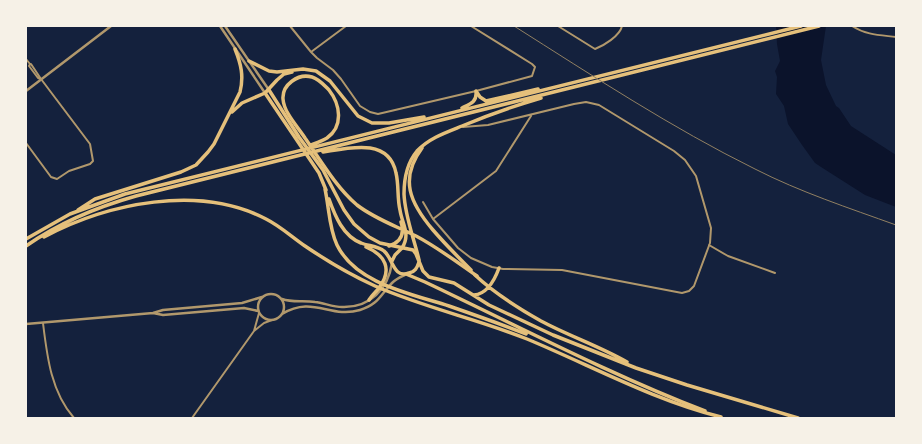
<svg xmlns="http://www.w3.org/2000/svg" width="922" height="444" font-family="Roboto,sans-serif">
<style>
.water{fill:#0b132b}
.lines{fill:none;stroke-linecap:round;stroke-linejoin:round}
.minor{stroke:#b1986c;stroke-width:2}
.tertiary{stroke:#b1986c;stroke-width:2.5}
.trunk{stroke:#e5c07b;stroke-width:3.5}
.motorway{stroke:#e5c07b;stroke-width:3.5}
.rail{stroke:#918062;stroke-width:1}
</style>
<rect width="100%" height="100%" fill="#14213d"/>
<path class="water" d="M776,26H826L821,60L826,85L836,106L839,108L851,126L896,155V207L865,195L821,167L815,163L802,145L788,124L784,106L776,94L777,77L775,71L780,61L777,44Z"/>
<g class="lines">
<path class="minor" d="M290,26L311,52L317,58L333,70L341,79L360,106L370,112L378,114L476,91L532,76L535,67L532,64L471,26
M558,26L595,49C603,46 620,36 622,26
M852,26C866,35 880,35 896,37
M311,52L346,26
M26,59L30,64H31L41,79L90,144L93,161L90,164L69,171L57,179L51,177L26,143
M30,64L29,66L38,78L41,79
M423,202L433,219L458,248L471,258L492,267L503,269L562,270L682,293L689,291L694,286L710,243L711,228L696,176L685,160L674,151L599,105L586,102L574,104L488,125L463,127
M433,219L496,171L531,116
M709,245L728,256L775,273
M43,323C47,356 51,392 74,418
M254,331L259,313
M192,418L254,331L264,323L272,320"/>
<path class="tertiary" d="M220,26L265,93
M225,26L269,90
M26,91L111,26
M258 307a13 13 0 1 1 26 0a13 13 0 1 1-26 0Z
M282,299C293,303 303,300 315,302C324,303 333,307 342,307C370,308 388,289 392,263
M153,313L163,315L244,308L258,311
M282,314C313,295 330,319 360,310C379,304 380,295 392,283C396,279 401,277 405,275
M26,324L153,313L163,310L242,303L262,297"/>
<path class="trunk" d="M269,90L299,137L323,170L344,210L354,224L369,237L380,243L413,250L416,254L423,271L429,277L454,283L489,305L553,335L636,368L687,385L798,418
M265,93L319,173L326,190
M422,148C399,179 410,203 433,230C445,244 458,257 471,270
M325,189C329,207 329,228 337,245C356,284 412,294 449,306C475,315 501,324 526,334
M329,199C335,216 343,236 361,243C368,246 378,246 384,251C393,258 393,279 409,273C415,272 417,268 419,262
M366,247C385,255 393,269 379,288C376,292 372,295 369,300
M392,261L395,255L402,248
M406,274L425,282C518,326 609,374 705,411
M475,275C494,293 518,308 541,321C569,336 599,346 627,362
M474,295C487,294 495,279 499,268"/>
<path class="motorway" d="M249,61L269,71L277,72L303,69L316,71L330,81L358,116L372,123H389L424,117
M476,91L480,97L486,101L538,89
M462,108C470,104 477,102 476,92
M232,112L242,103L265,93L277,80L284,74L292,72
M311,145C316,143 322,141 327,138C344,126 340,104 329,90C324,85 319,79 312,77C298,73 282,85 283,99C284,113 298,127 305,138C321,161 336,187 357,205C375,219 396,226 416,236C437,247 457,262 477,276
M323,152C348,148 389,137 396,173C399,185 397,198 400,210C402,224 411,234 402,248
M78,210L95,199L181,172L196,165L208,152L214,144L240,92C244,76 241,64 235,49
M44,237C108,203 199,184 266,219C280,226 292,237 305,246C327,261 351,275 375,286C425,308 478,319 527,339C592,366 653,400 721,417
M26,239L70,214L125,194L801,26
M26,246C59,223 97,207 136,196L819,26
M389,246C401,242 405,234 401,222
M419,260C414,238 405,217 404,194C404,179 407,163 417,151C429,138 447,132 462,126C488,115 514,106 541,98"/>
<path class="rail" d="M514,26C593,76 672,128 755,169C800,192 849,208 896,225"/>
</g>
<rect width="922" height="444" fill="none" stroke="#f6f1e7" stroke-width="54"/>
</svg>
